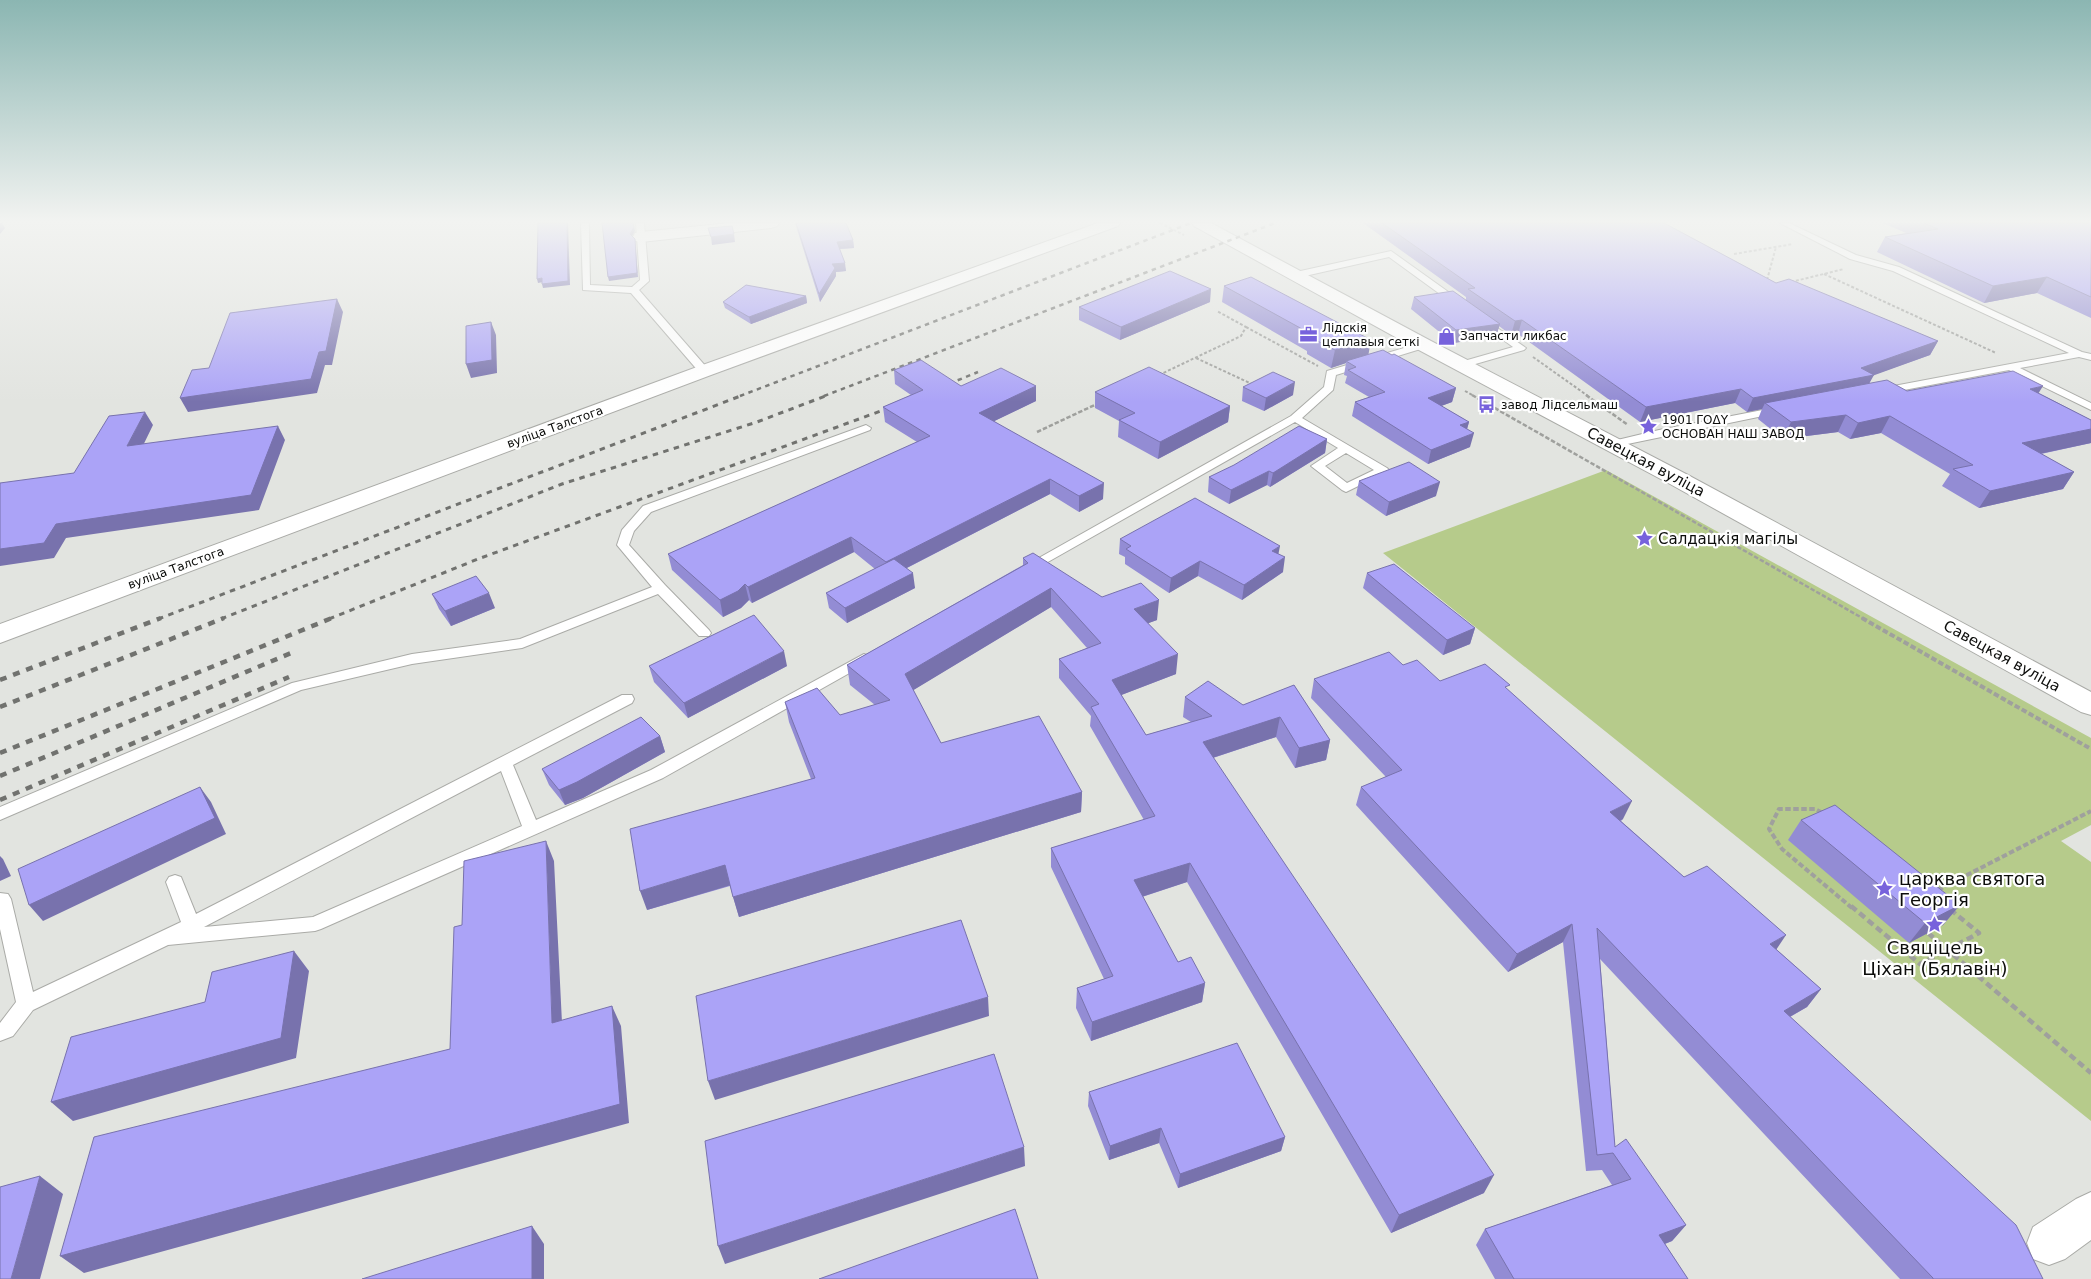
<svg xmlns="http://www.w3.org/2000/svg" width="2091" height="1279" font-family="'DejaVu Sans',sans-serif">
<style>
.green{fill:#b6cb8b}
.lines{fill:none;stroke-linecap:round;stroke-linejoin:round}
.lane-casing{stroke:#aaaba7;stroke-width:2}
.street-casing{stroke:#aaaba7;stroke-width:2}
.secondary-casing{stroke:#aaaba7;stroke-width:2}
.path-far3{stroke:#9fa09d;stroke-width:2;stroke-dasharray:3 2;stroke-linecap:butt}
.path-far2{stroke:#9fa09d;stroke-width:2.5;stroke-dasharray:4.5 2;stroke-linecap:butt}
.path-far1{stroke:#9fa09d;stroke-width:4;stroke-dasharray:5.5 2.5;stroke-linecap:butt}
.path{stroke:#9fa09d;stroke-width:4.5;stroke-dasharray:7 4;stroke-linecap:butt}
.lane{fill:#fff;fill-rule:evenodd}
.street{fill:#fff;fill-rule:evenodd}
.secondary{fill:#fff;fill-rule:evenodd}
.rail-far2{stroke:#71726f;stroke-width:2.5;stroke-dasharray:4.5 4.5;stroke-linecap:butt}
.rail-far1{stroke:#71726f;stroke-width:3;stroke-dasharray:5.5 5.5;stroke-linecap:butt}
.rail{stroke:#71726f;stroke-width:4.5;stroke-dasharray:7 7;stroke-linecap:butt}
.wall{fill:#938cd4}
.shaded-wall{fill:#7872ad}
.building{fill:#aba3f7;stroke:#7872ad}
.labels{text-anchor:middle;stroke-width:4.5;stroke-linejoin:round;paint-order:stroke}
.far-poi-label{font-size:12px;fill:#0c0d0b;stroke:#fff;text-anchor:start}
.far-street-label{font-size:12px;fill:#0c0d0b;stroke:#fff}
.street-label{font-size:15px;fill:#0c0d0b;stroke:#fff}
.poi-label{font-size:15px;fill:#0c0d0b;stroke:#fff;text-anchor:start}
.near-poi-label{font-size:18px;fill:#0c0d0b;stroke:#fff;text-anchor:start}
</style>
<rect width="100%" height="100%" fill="#e2e4e0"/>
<path class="green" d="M1606,470L2091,738V825L2061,841L2091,862V1121L1383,553Z"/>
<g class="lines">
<defs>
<path id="lane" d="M581,223H589L590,285L632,287L640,280L636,223H644L649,281L639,290L708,369V373H700L631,293L583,290Z
M1780,223H1789L1856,255L1899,267L2082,352L2091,354V360L2079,357L2020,368L2091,403V410L2009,370L1883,394L1879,393L1878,391L1883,388L2069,353L1893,271L1850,259Z
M1391,251L1461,301V305H1455L1389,257L1296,278L1292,275L1296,272Z
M1483,318L1526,348L1524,350L1465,367H1457V363L1513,347L1480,323V319Z
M1424,342L1427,343V347L1336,375L1333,390L1302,418L1387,468L1389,470L1387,472L1346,492L1342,490L1311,466L1338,448L1295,422L1032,571H1022L1021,568L1291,416L1324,387L1327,371ZM1346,453L1374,470L1347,483L1325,466Z
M1778,407L1782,408L1783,410L1782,412L1613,447L1607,444L1609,442L1659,430Z
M866,425L871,428L870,430L651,512L634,531L629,545L665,585L709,630L711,633L709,636H699L658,594L522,648L412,664L301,690L0,820V807L292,683L412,654L520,639L652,587L617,545L622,530L643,506Z
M864,654L869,656L871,659L869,662L663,778L321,929L315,931L168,945L33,1010L13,1036L0,1041V1023L16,1002L0,929V893L8,894L11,899L33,992L181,922L166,882L169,877L175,875L181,877L196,914L622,695H632L634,699L632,703L513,765L536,820L651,770ZM501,771L522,826L313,917L204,927Z"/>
<path id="street" d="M730,223H779L777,226L771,228L641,242L635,241L633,237L635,233L641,232Z
M2091,1192V1240L2065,1259L2049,1265L2033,1259L2027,1243L2033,1227L2076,1199Z"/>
<path id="secondary" d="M1098,223H1120L1118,226L711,375L0,643V624L697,367Z
M1192,223H1211L1431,341L1686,474L2091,692V715L2081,712L1670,484L1417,349L1194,226Z"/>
</defs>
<use href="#lane" class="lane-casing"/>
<use href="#street" class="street-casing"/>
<use href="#secondary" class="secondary-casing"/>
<path class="path-far3" d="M1160,223L1184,235
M1734,254L1793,244
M1824,274L1996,353
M1767,280L1776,247
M1791,282L1844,269
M1246,327L1318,366
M1533,357L1588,396
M1196,358L1254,385
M1159,375L1241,336L1246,327L1217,311
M1465,391L1474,396"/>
<path class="path-far2" d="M1472,395L1864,619
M1586,395L1628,425
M1037,432L1099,403"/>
<path class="path-far1" d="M1862,618L2091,749
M1938,890L2091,811
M1852,908L1782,849L1769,829L1779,809H1815L1841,822L1947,908"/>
<path class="path" d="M1851,906L1920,964L1979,933L1946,906
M1928,933L2091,1073"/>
<use href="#lane" class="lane"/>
<use href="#street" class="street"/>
<use href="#secondary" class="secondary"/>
<path class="rail-far2" d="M941,387L978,372
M740,396L1191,223
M824,396L1275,223"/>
<path class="rail-far1" d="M158,619L743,395
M221,619L562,484L757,422L828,395
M329,619L478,559L897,405"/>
<path class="rail" d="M0,680L161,618
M0,707L224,618
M0,753L332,618
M0,776L291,653
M0,800L289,677"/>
</g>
<path class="wall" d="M795,223H846L853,240L854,248L840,249L846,271L836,272V276L820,302Z
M1363,223H1664L1776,283L1938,341L1930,355L1873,375L1869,384L1907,391L2039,393L2091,420V443L2041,454L2074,472L2063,489L1979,508L1942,486L1950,474L1881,433L1850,439L1838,432L1783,439L1758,419L1762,409L1747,412L1735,403L1640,422L1518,334L1511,335L1499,326L1496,337L1453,343L1411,309L1414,297L1466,300V297Z
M1883,223H2091V318L2037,293L1984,303L1877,252L1885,237L1906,233Z
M1224,286L1368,355L1456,388L1452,402L1441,406L1469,422L1467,429L1470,447L1428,464L1352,416L1355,402L1369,397L1345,383L1347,376L1344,375L1346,363L1331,368L1307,354V351L1222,302Z
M806,296L807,303L751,324L725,308L723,302Z
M1210,302L1120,340L1079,320V307Z
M894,370L961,386H1036V401L994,421L1103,499L1079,512L1050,494L907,568L915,588L847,623L829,608L826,593L875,569L854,552L752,603L749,600L741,608L723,617L672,570L668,554L917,442L885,422L883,407L911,395L895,384Z
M1243,387L1293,395L1264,411L1242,401Z
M1095,392L1230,406L1228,422L1158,459L1118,437L1119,421L1095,408Z
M1327,439L1325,453L1270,487L1267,485L1229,504L1208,492L1209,477Z
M1359,481L1436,496L1386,516L1356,495Z
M1120,539L1278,554L1283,572L1242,600L1198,576L1169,593L1125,564V557L1119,554Z
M1023,558L1102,597L1157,620L1148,623L1176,674L1121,695L1146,735L1191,722L1183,717L1185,697L1243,705L1294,685L1330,740L1326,760L1295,768L1276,737L1213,758L1484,1193L1391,1233L1187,882L1142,897L1178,962L1205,983L1202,1002L1091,1041L1076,1008L1077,988L1104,979L1051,867V848L1144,820L1090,726L1091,716L1059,678V659L1087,648L1051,607L913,690L941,743L1082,792L1081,812L739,917L730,886L647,910L811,779L789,722L785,702L840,715L875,705L850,685L847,665L1023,565Z
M1367,573L1475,628L1470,644L1443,655L1363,588Z
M432,594L495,608L451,626L439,609Z
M1403,665L1440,681L1508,690L1623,819L1621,821L1684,877L1776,949L1821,989L1807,1007L1790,1017L2043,1279H1900L1600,959L1615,1147L1686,1225L1672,1241L1665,1244L1688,1279H1495L1476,1245L1485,1229L1612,1185L1602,1170L1586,1171L1563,942L1508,972L1356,805L1361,787L1386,777L1311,698L1314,679Z
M649,666H787L688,718L654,682Z
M660,736L665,752L583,798L565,805L549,785L542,769Z
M1801,820L1960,905L1943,925L1909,943L1788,840Z
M1089,1092L1285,1137L1281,1151L1178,1188L1159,1143L1109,1160L1088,1106Z"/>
<path class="shaded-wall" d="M0,223H2L5,228L0,234Z
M567,223H568L570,285L543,288L542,284Z
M633,223L635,231L631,238L630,234Z
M734,234L735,242L712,245L711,237Z
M635,239L638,277L609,281L608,277Z
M853,240L854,248L838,249L837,242Z
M845,263L846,271L836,272V276L820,302L819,294L832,264Z
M2047,277L2037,293L1984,303L1993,286Z
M542,278L543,282L538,283L537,279Z
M1211,289L1210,302L1120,340L1121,327Z
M806,296L807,303L751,324L749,317Z
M337,299L343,312L332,365H325L317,393L188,412L180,398L319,352Z
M1522,320L1518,334L1511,335L1515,321Z
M491,322L496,335L497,373L471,378L466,364Z
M1500,324L1496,337L1453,343L1456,330Z
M1371,340L1368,357L1346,361V363L1331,368L1335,350Z
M1938,341L1930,355L1872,376L1874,375L1866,389L1765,403L1762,409L1747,412L1753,398L1861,368Z
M1295,382L1293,395L1264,411L1266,398Z
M1036,386V401L980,428L979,413Z
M2043,386L2033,402L2030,389Z
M1456,388L1452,402L1425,412L1428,398Z
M1741,389L1735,403L1640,422L1646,407Z
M1230,406L1228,422L1158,459L1160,442Z
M145,412L153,425L136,460L127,446Z
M1846,415L1838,432L1783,439L1791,422Z
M1890,416L1881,433L1850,439L1858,423Z
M1469,422L1465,436L1460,425Z
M278,426L285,440L259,510L66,538L54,558L0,566V549L56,524Z
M2091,429V443L2011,460L2022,443Z
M1474,433L1470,447L1428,464L1431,450Z
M1327,439L1325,453L1270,487L1273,473Z
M1269,471L1267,485L1229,504L1231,490Z
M2074,472L2063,489L1979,508L1990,491Z
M1050,479V494L887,578L886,562Z
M1440,482L1436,496L1386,516L1389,502Z
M1104,483L1103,499L1079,512V496Z
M851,537L854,552L752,603L748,587Z
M1280,546L1277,561L1272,551Z
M1285,557L1283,572L1242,600L1244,585Z
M1200,561L1198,576L1169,593L1171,578Z
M913,573L915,588L847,623L845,608Z
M745,584L749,600L741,608L723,617L720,600Z
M1051,588V607L907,694L905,674Z
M489,593L495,608L451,626L445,611Z
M1159,600L1157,620L1133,629L1134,609Z
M1475,628L1470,644L1443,655L1447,640Z
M784,651L787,666L688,718L684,703Z
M1178,654L1176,674L1111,699L1112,680Z
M1280,717L1276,737L1200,762L1203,742Z
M660,736L665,752L583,798L565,805L559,790Z
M1330,740L1326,760L1295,768L1299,748Z
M200,787L211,802L226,834L43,921L29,905Z
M1082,792L1081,812L739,917L733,897Z
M1632,801L1623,819L1602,830L1610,812Z
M546,841L554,861L563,1043L552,1023Z
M0,856L3,859L11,876L0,881Z
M1190,863L1187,882L1132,900L1134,880Z
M725,865L731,885L647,910L640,891Z
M1960,905L1943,925L1909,943L1925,923Z
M1572,924L1563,942L1508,972L1517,954Z
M1786,935L1774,953L1770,944Z
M294,951L309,971L296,1058L73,1121L51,1102Z
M1205,983L1202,1002L1091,1041L1092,1022Z
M1821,989L1807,1007L1770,1028L1784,1011Z
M988,997L989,1016L715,1100L708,1081Z
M612,1006L621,1026L629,1123L84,1273L60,1256Z
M1161,1128L1159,1143L1109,1160L1110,1146Z
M1285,1137L1281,1151L1178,1188L1180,1174Z
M1024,1147L1025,1166L725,1264L718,1246Z
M1494,1175L1484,1193L1391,1233L1399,1215Z
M40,1176L63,1194L40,1279H11Z
M1686,1225L1672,1241L1646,1251L1659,1235Z
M532,1226L544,1244V1279H532Z"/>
<path class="building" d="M538,223H567L568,281L542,284V278L537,279Z
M602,223H633L634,227L630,234L635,239L637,273L608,277Z
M796,223H846L853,240L837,242L845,263L832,264L835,268L819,294Z
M1382,223H1664L1776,283L1789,279L1938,341L1861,368L1874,375L1753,398L1741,389L1646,407L1522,320L1515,321L1468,289L1475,288Z
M1924,223H2091V297L2047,277L1993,286L1885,237L1938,229Z
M732,226L734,234L711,237L708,228Z
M1170,271L1211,289L1121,327L1079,307Z
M1251,277L1371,340L1335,350L1310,337L1313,335L1224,286Z
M746,285L806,296L749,317L723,302Z
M1453,291L1500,324L1456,330L1414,297Z
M337,299L326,351L319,352L311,379L180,398L192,370L209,368L230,313Z
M491,322L492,360L466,364V326Z
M1383,350L1392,355L1394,354L1456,388L1428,398L1469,422L1460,425L1474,433L1431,450L1355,402L1385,392L1348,370L1356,367L1346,361Z
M921,360L961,386L1001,368L1036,386L979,413L1104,483L1079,496L1050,479L886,562L851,537L748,587L745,584L738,591L720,600L668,554L930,436L883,407L923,390L894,370Z
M1149,367L1230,406L1160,442L1119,420L1135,413L1095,392Z
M2013,371L2043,386L2030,389L2091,420V429L2022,443L2074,472L1990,491L1953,469L1973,465L1890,416L1858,423L1846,415L1791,422L1765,403L1887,380L1907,391Z
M1273,372L1295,382L1266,398L1243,387Z
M145,412L127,446L278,426L251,495L56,524L44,543L0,549V483L74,473L109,416Z
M1299,426L1327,439L1273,473L1269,471L1231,490L1209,477L1234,465Z
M1409,462L1440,482L1389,502L1359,481Z
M1195,498L1280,546L1272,551L1285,557L1244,585L1200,561L1171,578L1126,549L1131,546L1120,539Z
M1033,553L1102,597L1141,583L1159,600L1134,609L1178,654L1112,680L1146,735L1212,716L1185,697L1208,681L1243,705L1294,685L1330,740L1299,748L1280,717L1203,742L1494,1175L1399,1215L1190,863L1134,880L1178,962L1191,957L1205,983L1092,1022L1077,988L1113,976L1051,848L1155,816L1091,707L1099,704L1059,659L1101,643L1051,588L905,674L941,743L1039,716L1082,792L733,897L725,865L640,891L630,829L815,778L785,702L817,688L840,715L890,700L847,665L1028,563L1023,558Z
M894,559L913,573L845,608L826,593Z
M1394,564L1475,628L1447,640L1367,573Z
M476,576L489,593L445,611L432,594Z
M754,615L784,651L684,703L649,666Z
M1389,652L1403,665L1417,660L1440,681L1485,664L1510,685L1505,687L1632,801L1610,812L1684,877L1707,866L1786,935L1770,944L1821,989L1784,1011L2016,1225L2043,1279H1933V1278L1597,928L1615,1147L1626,1139L1686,1225L1659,1235L1688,1279H1514L1485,1229L1631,1179L1613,1153L1597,1155L1572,924L1517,954L1361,787L1402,770L1314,679Z
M641,717L660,736L577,782L559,790L542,769Z
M200,787L215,818L29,905L18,869Z
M1835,805L1960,905L1925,923L1801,820Z
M546,841L552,1023L612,1006L620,1104L60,1256L94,1137L450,1049L454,927L462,925L464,861Z
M961,920L988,997L708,1081L696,996Z
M294,951L281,1038L51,1102L71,1037L205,1002L212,972Z
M1237,1043L1285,1137L1180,1174L1161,1128L1110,1146L1089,1092Z
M994,1054L1024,1147L718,1246L705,1141Z
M40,1176L11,1279H0V1187Z
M1015,1209L1038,1279H819Z
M532,1226V1279H362Z"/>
<linearGradient id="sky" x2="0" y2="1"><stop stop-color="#8bb6b2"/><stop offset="0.55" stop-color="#f2f3f1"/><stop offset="1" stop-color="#f2f3f1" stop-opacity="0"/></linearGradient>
<rect width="2091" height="402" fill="url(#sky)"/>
<defs>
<symbol id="office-bare" viewBox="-9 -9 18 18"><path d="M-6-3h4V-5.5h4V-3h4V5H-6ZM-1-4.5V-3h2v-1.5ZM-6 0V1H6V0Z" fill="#7762dc" stroke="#fff" stroke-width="2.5" paint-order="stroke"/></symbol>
<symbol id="shop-bare" viewBox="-9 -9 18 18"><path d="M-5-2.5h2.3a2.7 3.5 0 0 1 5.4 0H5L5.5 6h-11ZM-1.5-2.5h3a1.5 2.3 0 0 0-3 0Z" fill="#7762dc" stroke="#fff" stroke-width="2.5" paint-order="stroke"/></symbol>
<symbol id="bus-bare" viewBox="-9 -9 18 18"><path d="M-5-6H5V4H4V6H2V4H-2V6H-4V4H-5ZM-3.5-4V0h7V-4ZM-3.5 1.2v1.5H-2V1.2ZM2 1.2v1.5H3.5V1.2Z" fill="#7762dc" stroke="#fff" stroke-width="2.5" paint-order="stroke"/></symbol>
<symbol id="sight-bare" viewBox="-9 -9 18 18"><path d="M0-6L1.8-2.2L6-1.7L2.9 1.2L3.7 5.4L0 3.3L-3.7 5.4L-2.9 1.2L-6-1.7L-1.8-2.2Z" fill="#7762dc" stroke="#fff" stroke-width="2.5" paint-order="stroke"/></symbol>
</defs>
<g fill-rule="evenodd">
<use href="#office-bare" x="1296" y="322" width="25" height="25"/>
<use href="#shop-bare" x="1434" y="324" width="25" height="25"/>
<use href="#bus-bare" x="1474" y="392" width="25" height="25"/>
<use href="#sight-bare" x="1636" y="414" width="25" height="25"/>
<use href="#sight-bare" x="1632" y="526" width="25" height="25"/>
<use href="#sight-bare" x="1872" y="876" width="25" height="25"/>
<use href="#sight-bare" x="1922" y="912" width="25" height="25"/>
</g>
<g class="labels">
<g class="far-poi-label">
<text x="1322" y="332">Лідскія<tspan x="1322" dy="14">цеплавыя сеткі</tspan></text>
<text x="1460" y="340">Запчасти ликбас</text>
<text x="1501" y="409">завод Лідсельмаш</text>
<text x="1662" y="424">1901 ΓΟΔΥ<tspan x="1662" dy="14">ОСНОВАН НАШ ЗАВОД</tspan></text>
</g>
<g class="far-street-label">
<text transform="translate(555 427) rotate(-20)" y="4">вуліца Талстога</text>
<text transform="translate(176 568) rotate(-20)" y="4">вуліца Талстога</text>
</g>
<g class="street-label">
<text transform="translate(1646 462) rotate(28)" y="5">Савецкая вуліца</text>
<text transform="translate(2002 656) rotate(29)" y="5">Савецкая вуліца</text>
</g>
<g class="poi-label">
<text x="1658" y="544">Салдацкія магілы</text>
</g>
<g class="near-poi-label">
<text x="1899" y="885">царква святога<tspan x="1899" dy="21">Георгія</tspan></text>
<text x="1935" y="954" text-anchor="middle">Свяціцель<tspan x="1935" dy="21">Ціхан (Бялавін)</tspan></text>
</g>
</g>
</svg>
